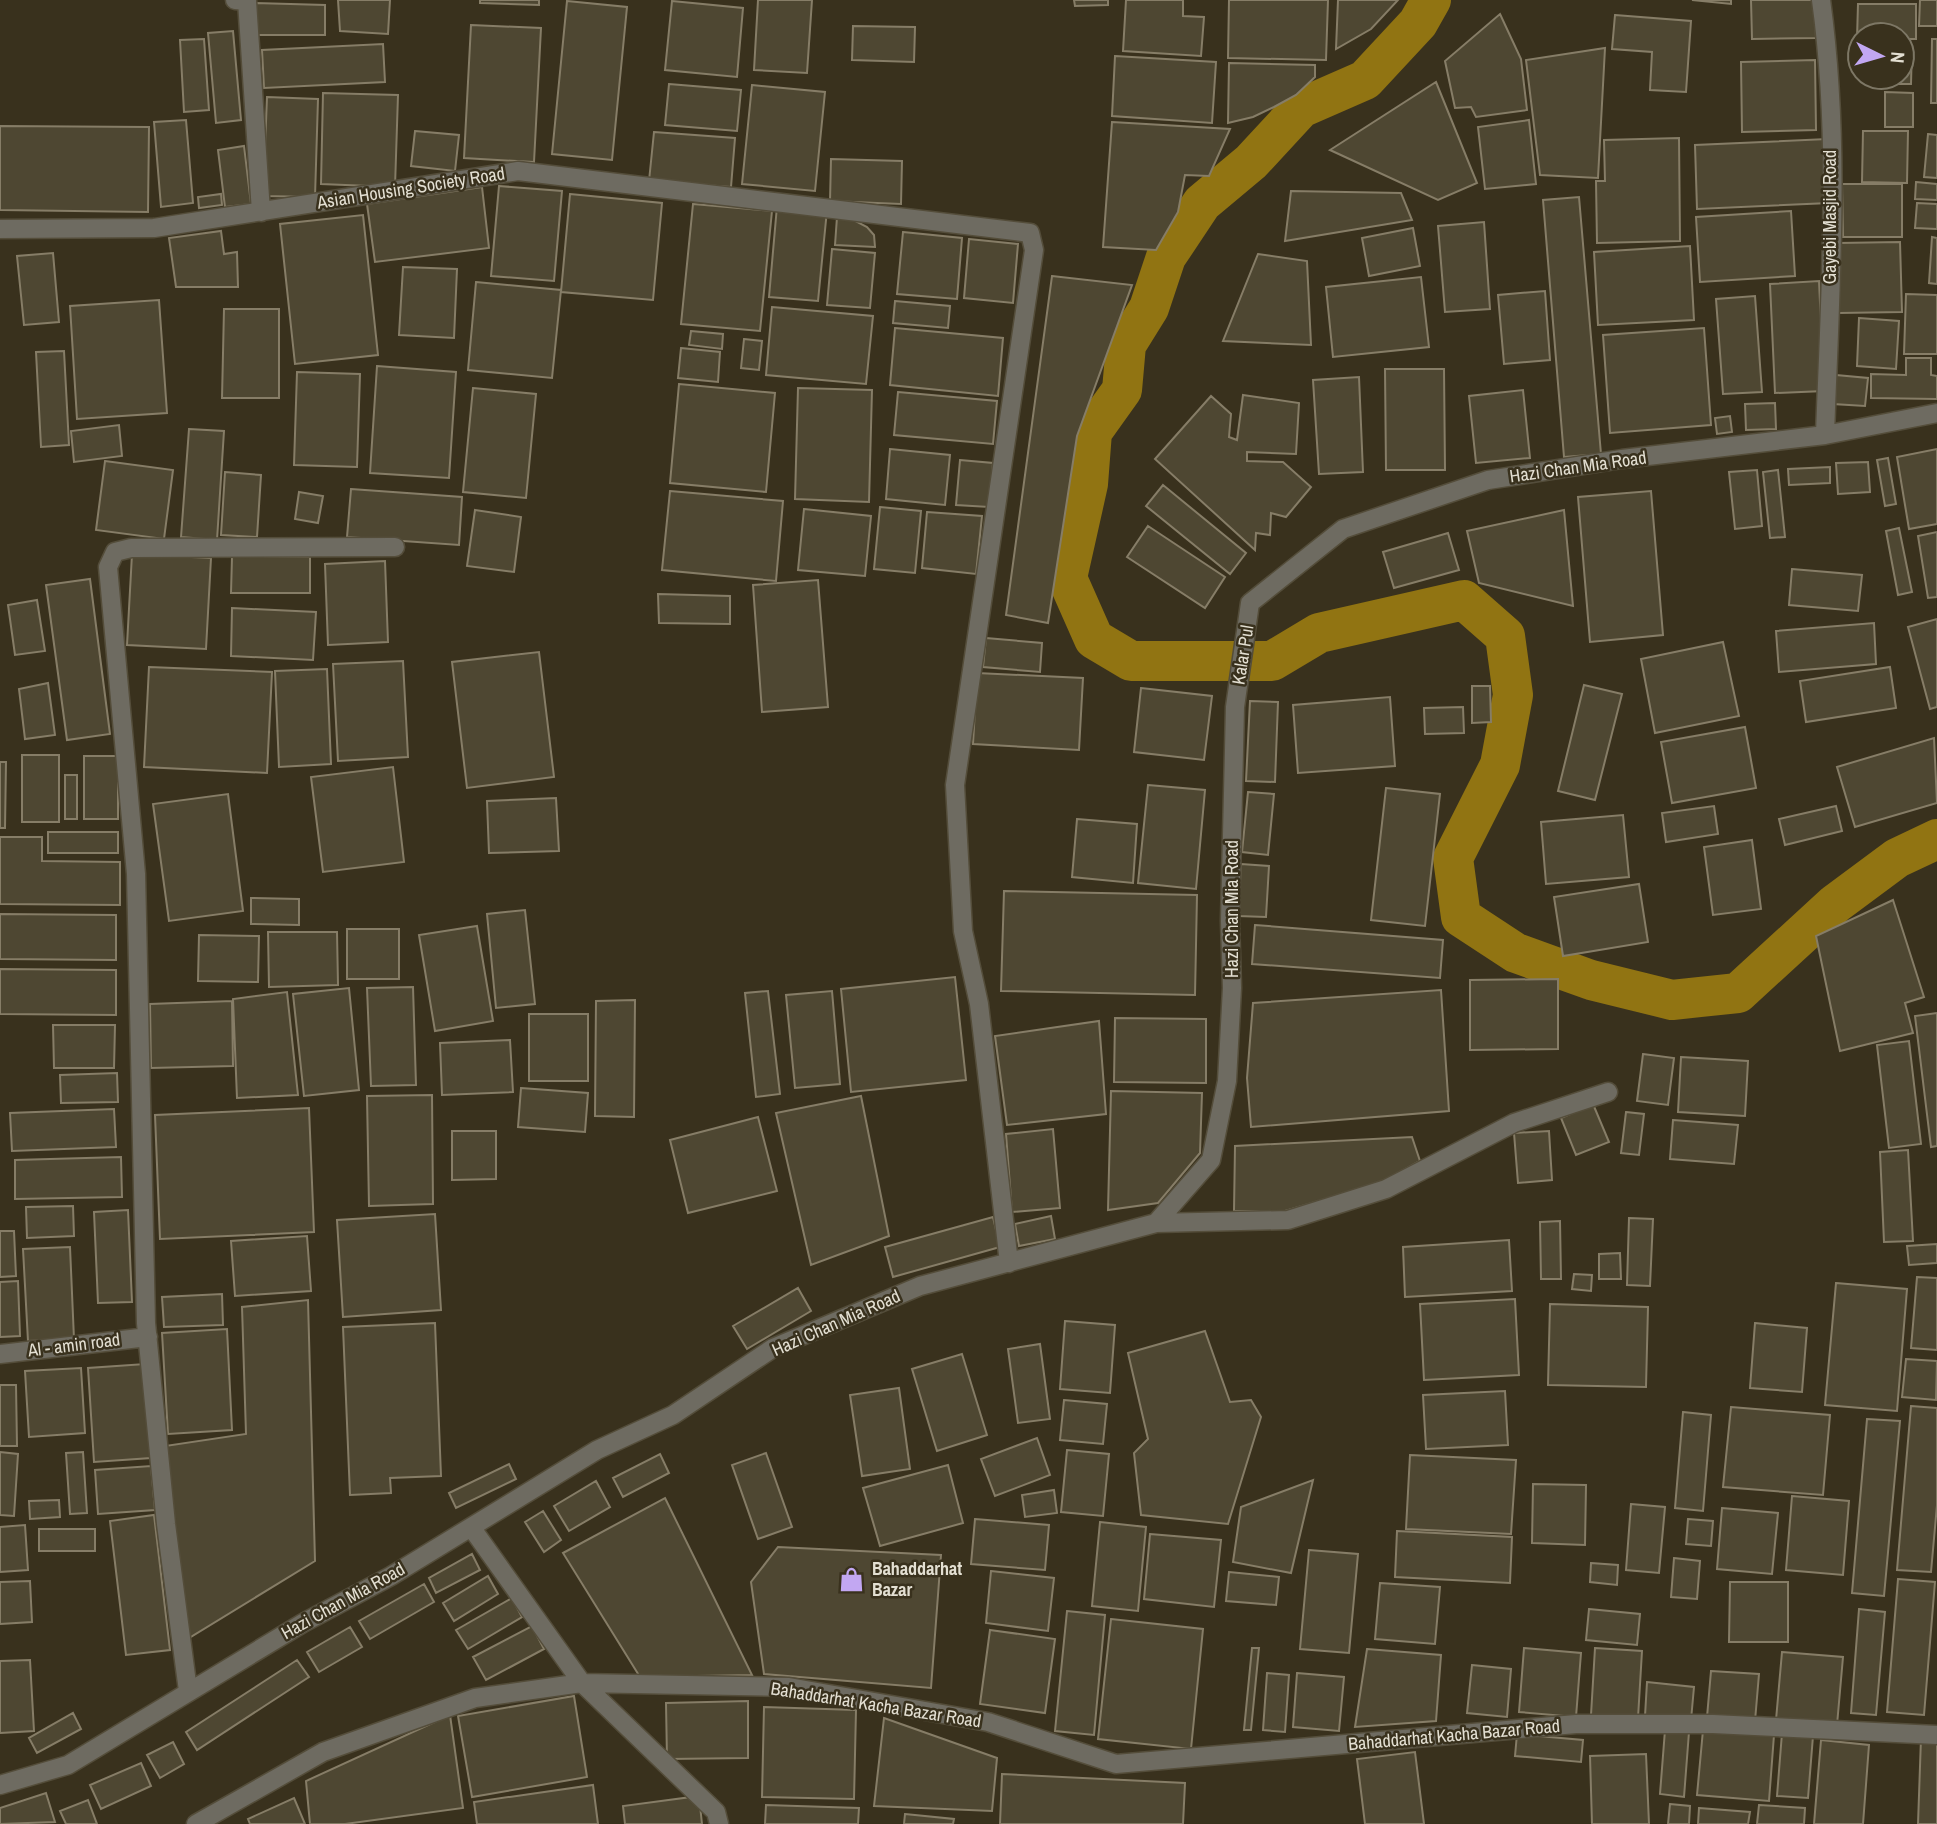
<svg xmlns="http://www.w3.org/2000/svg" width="1937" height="1824" font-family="'Archivo Narrow',sans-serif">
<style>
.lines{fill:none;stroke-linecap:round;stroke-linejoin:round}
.canal{stroke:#917412;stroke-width:40}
.building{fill:#4e4732;stroke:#867d67;stroke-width:2}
.minor-casing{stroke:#544d3a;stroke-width:21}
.minor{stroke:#6e6b61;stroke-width:18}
.labels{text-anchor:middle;stroke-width:5;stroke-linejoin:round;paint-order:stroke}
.street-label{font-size:18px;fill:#e3dfd2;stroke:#39311d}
.poi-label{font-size:18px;font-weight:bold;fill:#e3dfd2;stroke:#39311d;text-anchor:start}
</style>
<rect width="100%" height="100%" fill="#39311d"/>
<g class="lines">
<path class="canal" d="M1431,0L1418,23L1365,80L1301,108L1251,162L1202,203L1166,257L1149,308L1126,345L1122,390L1092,432L1088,484L1067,578L1094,639L1131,661H1272L1319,633L1464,600L1505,636L1513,695L1500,765L1453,858L1461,917L1516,953L1591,980L1672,1000L1738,993L1835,904L1897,858L1937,839"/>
</g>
<path class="building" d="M338,0H390L388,34L340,31Z
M480,0H539V5L480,3Z
M758,0H812L807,73L754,70Z
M1074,0H1108V5L1075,6Z
M1126,0H1183V16L1204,17L1201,56L1123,51Z
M1229,0H1328L1326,60L1228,58Z
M1338,0H1398L1371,29L1336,49Z
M1692,0H1731V4Z
M1751,0H1815L1816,38L1752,39Z
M1920,0H1937V26H1919Z
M567,1L627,7L612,160L552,154Z
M672,1L743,8L737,77L665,70Z
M255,3L325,5V35H255Z
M1858,4H1916V39H1902V35H1860L1857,39Z
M1500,14L1521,59L1527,110L1476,117L1471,107L1455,108L1445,61Z
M1615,15L1691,21L1686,92L1650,90L1652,52L1612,49Z
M471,25L541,28L534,162L464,158Z
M853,26L915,27L914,62L852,60Z
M233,31L241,120L216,123L208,33Z
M204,39L209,110L184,112L180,40Z
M1932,39H1937V103H1931Z
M383,44L385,82L264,88L262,50Z
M1902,46H1912L1911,84H1872V77H1902Z
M1605,48L1598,178L1540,175L1526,60Z
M1115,56L1216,62L1212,123L1112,116Z
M1815,60L1816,130L1742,132L1741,62Z
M1229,63L1315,65V77L1296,95L1274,107L1253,117L1228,123Z
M1436,82L1477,183L1438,200L1330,150Z
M669,84L741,90L737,131L665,125Z
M752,85L825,92L815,191L742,184Z
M1885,92L1913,93V127H1885Z
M323,93L398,95L395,187L321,184Z
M267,97L318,99L315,197L263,196Z
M186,120L193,203L161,207L154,122Z
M1529,120L1536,184L1485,189L1478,127Z
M1112,122L1230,129L1209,176L1185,175L1178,212L1156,250L1103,247Z
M0,126L149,127L148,212L0,210Z
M415,131L459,135L455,171L411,166Z
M1863,131H1908L1907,183L1862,182Z
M654,132L735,138L731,187L649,181Z
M1928,134L1937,135V178L1924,177Z
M1679,138L1680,241L1597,243L1596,181H1605L1604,140Z
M1827,139L1829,203L1697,209L1695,145Z
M244,146L251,204L225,207L218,150Z
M831,159L902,161L901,204L830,201Z
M1916,182L1937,184V200L1915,199Z
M1842,184H1902V237H1843Z
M499,186L562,191L554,281L491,276Z
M482,187L489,248L375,262L367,204Z
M1291,191L1401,193L1412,220L1285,241Z
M221,194L222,205L199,208L198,197Z
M570,194L662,203L653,300L561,292Z
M1579,197L1601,454L1564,457L1543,200Z
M1917,203L1937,204V229L1915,228Z
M693,204L772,211L760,331L681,324Z
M777,206L827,210L818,301L769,297Z
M1791,211L1795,276L1700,282L1696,217Z
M363,215L378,355L295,364L280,224Z
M837,217H848L867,227L874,235L875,247L835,245Z
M1484,222L1490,309L1445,312L1438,226Z
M1413,228L1420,266L1369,276L1362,238Z
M221,231L224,254L237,252L238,287H176L169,238Z
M903,232L962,238L957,299L897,294Z
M1932,237L1937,238V284L1929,283Z
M969,239L1018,244L1013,303L964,298Z
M1900,242L1902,312L1839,313L1838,243Z
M1690,246L1694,320L1598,325L1594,252Z
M832,249L875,253L870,308L827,305Z
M53,253L59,322L24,325L17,256Z
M1258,254L1307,261L1311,345L1223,341Z
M403,267L457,269L454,338L399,335Z
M1052,276L1132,285L1077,436L1048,623L1006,615Z
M1421,277L1429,347L1333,357L1326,287Z
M1819,281L1824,391L1775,393L1770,284Z
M476,282L561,290L552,378L468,370Z
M1545,291L1550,360L1504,364L1498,295Z
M1906,294L1937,295V354H1904Z
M1755,296L1762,392L1723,394L1716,299Z
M159,300L167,413L77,419L70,306Z
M895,301L950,306L948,328L893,323Z
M772,307L873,316L866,384L766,375Z
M224,309H279V398H222Z
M1859,318L1899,321L1896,369L1857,366Z
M895,328L1003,338L998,396L890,385Z
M1704,328L1711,425L1610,433L1603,335Z
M691,331L723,334L722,349L689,345Z
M744,339L762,341L759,370L741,368Z
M681,348L720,352L718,382L678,378Z
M64,351L69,445L41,447L36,352Z
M1906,358H1931V375L1937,376V399L1871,398V374L1906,375Z
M377,366L456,372L449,478L370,473Z
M1385,369H1444L1445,470H1386Z
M297,372L360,374L357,467L294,465Z
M1836,375L1868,378L1865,406L1833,404Z
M1359,377L1363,472L1319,474L1313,380Z
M679,384L775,393L766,492L670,483Z
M473,388L536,394L526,498L463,492Z
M798,388L872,390L869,502L795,499Z
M1523,390L1530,458L1476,463L1469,396Z
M898,392L997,401L993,444L894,435Z
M1243,395L1299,403L1296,454L1247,452V461L1283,462L1311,487L1286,517L1271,513L1270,535L1256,533L1255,550L1155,459L1211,396L1231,414L1229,437L1237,440Z
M1775,403L1776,429L1746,430L1745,404Z
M1730,416L1732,432L1717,434L1715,418Z
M119,425L122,456L74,462L71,431Z
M189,429L224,431L217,540L181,537Z
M890,449L950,455L945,505L886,499Z
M1937,449V524L1909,529L1897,457Z
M1888,458L1896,504L1885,506L1877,460Z
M960,460L993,463L989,507L956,505Z
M105,461L173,470L164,539L96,530Z
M1868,462L1870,492L1838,494L1836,463Z
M1830,467V483L1789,485L1788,469Z
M1757,470L1762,526L1735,529L1729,472Z
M1778,470L1785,537L1770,538L1763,472Z
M225,472L261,475L257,537L221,535Z
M1163,485L1246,553L1230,574L1146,506Z
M351,489L462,497L459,545L347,537Z
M670,491L783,501L776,581L662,570Z
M1651,491L1663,635L1590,642L1578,497Z
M299,492L323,496L318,523L295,519Z
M880,507L921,511L915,573L874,569Z
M804,509L871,516L865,576L798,570Z
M475,510L521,517L514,572L467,566Z
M1564,510L1573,606L1479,583L1467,531Z
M927,512L982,516L976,574L922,568Z
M1148,526L1225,577L1205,608L1127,557Z
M1899,528L1912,592L1898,595L1886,531Z
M1937,532V597L1928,598L1918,536Z
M1448,533L1459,570L1394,588L1383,552Z
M132,554L211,558L206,649L127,645Z
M232,557H310V593H231Z
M385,561L388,642L328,645L325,564Z
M1792,569L1862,575L1858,611L1789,605Z
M90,579L110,734L67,740L46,585Z
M818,580L828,707L762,712L753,585Z
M658,594L730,596V624L659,623Z
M37,600L45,651L15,655L8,605Z
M232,608L316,612L313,660L231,656Z
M1937,619V707L1930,709L1908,627Z
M1874,623L1876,664L1779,672L1776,631Z
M986,638L1042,643L1040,672L983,667Z
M1723,642L1739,716L1655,733L1641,659Z
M539,652L554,777L467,788L452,662Z
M403,661L408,757L338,761L333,664Z
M149,667L272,672L267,773L144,767Z
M1890,667L1896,708L1806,722L1800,681Z
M327,669L331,764L279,767L275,671Z
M977,673L1083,678L1079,750L973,744Z
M48,683L55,735L25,739L19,689Z
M1584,685L1622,694L1595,800L1558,791Z
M1472,686H1490L1491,722L1472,723Z
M1141,688L1212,696L1204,760L1134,752Z
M1390,697L1395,766L1298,773L1293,705Z
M1250,701L1278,702L1275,782L1246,781Z
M1463,707L1464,733L1425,734L1424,708Z
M1745,727L1756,788L1672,803L1661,742Z
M1934,738L1937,803L1855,827L1837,767Z
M22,755H59V822H22Z
M84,756H118V819H84Z
M0,762H6L5,828H0Z
M393,767L404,862L323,872L311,777Z
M65,775H77V819H65Z
M1148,785L1205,790L1196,889L1138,883Z
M1386,788L1440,794L1425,926L1371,920Z
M1248,792L1274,794L1268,855L1242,852Z
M228,794L243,911L169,921L153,804Z
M556,798L559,851L489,853L487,801Z
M1714,806L1718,834L1666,842L1662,813Z
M1836,806L1842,831L1785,845L1779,819Z
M1623,815L1629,877L1546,884L1541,822Z
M1077,819L1137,824L1133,883L1072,877Z
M48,832H118V853H48Z
M0,837H42V861L120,862V905L0,904Z
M1752,840L1761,909L1713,915L1704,847Z
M1241,864L1269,866L1266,917L1238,916Z
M1639,884L1648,942L1563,956L1554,897Z
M1004,891L1197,895L1195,995L1001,991Z
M251,898L299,899V925L251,924Z
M1893,900L1924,997L1905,1003L1913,1033L1840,1051L1816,936Z
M525,910L535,1004L496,1008L487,914Z
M0,914L116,915V960L0,959Z
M1255,925L1443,940L1440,978L1252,964Z
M477,926L493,1021L435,1031L419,935Z
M347,929H399V979H347Z
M268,932H337L338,985L269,987Z
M199,935L259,936L258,982L198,981Z
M0,969L116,970V1015L0,1014Z
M955,977L966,1080L851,1092L841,989Z
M1558,979V1049L1470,1050V980Z
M413,987L416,1085L371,1086L367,988Z
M349,988L359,1090L304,1096L293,994Z
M1441,990L1449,1111L1251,1127L1247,1078L1253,1003Z
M768,991L780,1094L756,1097L745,993Z
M832,991L840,1084L795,1088L786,995Z
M287,992L298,1095L237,1098L233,999Z
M635,1000L634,1117L595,1116L596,1001Z
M232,1001L233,1066L151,1068L150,1004Z
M1937,1013V1146L1931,1147L1915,1016Z
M529,1014H588V1081H529Z
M1115,1018L1206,1019V1083L1114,1082Z
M1099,1021L1106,1114L1007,1125L995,1036Z
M53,1025H115L114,1068H54Z
M510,1040L513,1092L442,1095L440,1043Z
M1909,1041L1921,1144L1889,1148L1877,1045Z
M1643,1054L1674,1058L1668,1105L1637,1101Z
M1681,1057L1748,1061L1745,1116L1678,1112Z
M117,1073L118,1102L61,1103L60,1075Z
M521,1088L588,1093L585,1132L518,1127Z
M1111,1091L1202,1093L1200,1153L1158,1203L1108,1210Z
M432,1095L433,1204L369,1206L367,1096Z
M861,1096L889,1236L811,1265L776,1113Z
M1593,1104L1609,1142L1576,1155L1561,1118Z
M309,1108L314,1232L160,1239L155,1115Z
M114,1109L116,1147L12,1151L10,1113Z
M1626,1112L1644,1114L1639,1155L1621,1153Z
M758,1117L777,1191L688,1213L670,1140Z
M1673,1120L1738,1125L1734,1164L1670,1159Z
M1053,1129L1060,1208L1012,1212L1006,1134Z
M452,1131H496V1179L452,1180Z
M1549,1131L1552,1180L1518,1183L1514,1133Z
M1412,1137L1420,1161L1380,1183L1285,1211H1234L1235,1146Z
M1908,1150L1913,1241L1884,1242L1880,1152Z
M121,1157L122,1197L15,1199V1160Z
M73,1206L74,1236L27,1238L26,1207Z
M128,1210L132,1302L98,1303L94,1212Z
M435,1214L441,1310L343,1317L337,1220Z
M1051,1216L1055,1239L1019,1246L1015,1224Z
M993,1217L1000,1247L893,1277L885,1247Z
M1629,1218L1653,1219L1650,1286L1627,1285Z
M1560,1221L1561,1279H1541L1540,1222Z
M0,1231H14L16,1276L0,1277Z
M307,1236L311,1291L235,1296L231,1241Z
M1509,1240L1512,1291L1405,1297L1403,1247Z
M1937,1244V1263L1909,1265L1907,1246Z
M70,1247L74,1339L28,1341L23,1249Z
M1620,1253L1621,1279H1599V1254Z
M1574,1274L1592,1275L1591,1291L1572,1289Z
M1917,1277L1937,1278V1350L1911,1348Z
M18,1281L20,1336L0,1337V1282Z
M1836,1283L1907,1289L1897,1411L1825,1405Z
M798,1288L811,1311L747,1349L733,1326Z
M222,1294L223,1325L164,1327L162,1297Z
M1515,1299L1519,1375L1424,1380L1420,1304Z
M308,1300L315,1561L189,1638L165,1446L246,1434L242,1307Z
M1550,1304L1648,1307L1646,1387L1548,1385Z
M1065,1321L1115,1325L1110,1393L1060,1389Z
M435,1323L441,1476L390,1478L391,1493L350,1495L343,1327Z
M1755,1323L1807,1328L1802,1392L1750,1388Z
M227,1329L232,1430L168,1434L162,1333Z
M1205,1331L1230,1402L1251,1400L1261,1417L1228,1524L1141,1515L1134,1453L1148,1439L1128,1353Z
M1040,1344L1050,1419L1018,1423L1008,1349Z
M962,1354L987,1435L937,1451L912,1369Z
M1906,1359L1937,1361L1936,1400L1902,1397Z
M145,1364L151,1458L94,1462L88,1368Z
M81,1368L85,1433L29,1437L25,1371Z
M0,1385H16L17,1446H0Z
M899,1388L910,1469L862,1476L850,1395Z
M1505,1391L1508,1445L1426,1449L1423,1395Z
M1064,1400L1107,1404L1103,1444L1060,1440Z
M1911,1406L1937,1408V1505L1931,1572L1897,1570Z
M1731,1407L1830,1415L1823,1495L1723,1487Z
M1683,1412L1711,1415L1703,1511L1675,1508Z
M1867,1419L1900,1421L1884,1596L1852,1593Z
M1037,1438L1050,1475L995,1496L981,1459Z
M1067,1450L1109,1454L1103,1516L1061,1512Z
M0,1452L18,1454L14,1516L0,1515Z
M83,1452L87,1513L70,1514L66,1453Z
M766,1453L792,1527L758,1539L732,1465Z
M660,1454L669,1473L623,1497L613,1478Z
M1410,1455L1516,1460L1511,1534L1406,1529Z
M509,1464L516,1479L456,1508L449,1493Z
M948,1465L963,1523L880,1546L863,1488Z
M151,1466L155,1510L98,1514L95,1470Z
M1313,1480L1291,1573L1233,1562L1241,1507Z
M596,1481L610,1507L569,1531L554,1506Z
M1533,1484L1586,1485L1585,1545L1532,1543Z
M1054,1490L1057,1513L1025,1517L1022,1495Z
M1792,1496L1849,1501L1843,1575L1786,1570Z
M665,1498L752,1675L640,1677L563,1553Z
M59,1500L60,1517L30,1519L29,1501Z
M1631,1504L1665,1507L1659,1573L1626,1570Z
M1722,1508L1778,1513L1772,1574L1717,1569Z
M543,1511L561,1540L544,1552L525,1522Z
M154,1515L170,1650L126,1655L110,1521Z
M975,1519L1049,1525L1045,1570L971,1564Z
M1688,1519L1713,1521L1711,1546L1686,1544Z
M1100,1522L1146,1527L1138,1611L1092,1606Z
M25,1525L28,1570L0,1572V1527Z
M39,1529H95V1551H39Z
M1397,1531L1512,1537L1510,1583L1395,1577Z
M1150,1534L1221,1540L1214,1607L1144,1599Z
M778,1547L941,1555L931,1688L764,1674L751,1582Z
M1309,1550L1358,1554L1349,1653L1300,1649Z
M472,1554L480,1570L436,1593L429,1578Z
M1674,1558L1700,1561L1697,1599L1671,1597Z
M1591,1563L1618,1565L1617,1585L1590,1582Z
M991,1571L1054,1578L1048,1631L986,1623Z
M1229,1572L1279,1577L1276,1605L1226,1601Z
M488,1576L498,1594L454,1621L443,1603Z
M1898,1579L1935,1582L1924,1715L1887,1712Z
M30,1581L32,1622L0,1624V1582Z
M1730,1582H1788V1642H1729Z
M1380,1583L1440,1587L1435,1644L1375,1639Z
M424,1584L434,1602L370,1639L359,1621Z
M512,1598L522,1617L468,1649L456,1630Z
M1589,1609L1640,1614L1637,1645L1586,1640Z
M1859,1609L1885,1612L1876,1715L1851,1713Z
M1067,1611L1105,1615L1094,1735L1055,1731Z
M1111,1619L1203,1629L1191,1749L1098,1739Z
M532,1626L544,1649L486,1680L473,1657Z
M350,1627L362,1647L319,1672L307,1652Z
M990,1630L1055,1639L1045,1713L980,1704Z
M1252,1648H1259L1251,1730H1244Z
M1524,1648L1581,1653L1576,1717L1519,1712Z
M1595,1648L1642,1651L1638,1718L1591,1715Z
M1367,1649L1441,1655L1436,1721L1355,1727Z
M1782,1652L1843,1657L1837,1725L1776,1720Z
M30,1660L34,1731L0,1733V1661Z
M297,1660L309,1677L197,1750L186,1732Z
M1472,1665L1511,1669L1507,1717L1467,1713Z
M1711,1671L1759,1674L1755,1721L1707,1717Z
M1267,1673L1289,1675L1285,1732L1263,1730Z
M1297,1673L1344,1677L1339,1731L1293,1727Z
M1647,1682L1694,1687L1691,1720L1645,1716Z
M574,1696L587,1777L472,1797L458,1716Z
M748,1701V1758L667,1759L666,1703Z
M764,1707L856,1710L854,1799L762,1797Z
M73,1713L81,1729L37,1753L29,1738Z
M450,1715L463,1808L345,1824H310L306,1781Z
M884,1718L997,1758L992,1811L874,1806Z
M1665,1730L1689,1732L1684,1797L1660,1794Z
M1703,1730L1774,1735L1769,1801L1697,1795Z
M1782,1733L1813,1736L1808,1798L1777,1796Z
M1517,1734L1583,1740L1581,1762L1515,1756Z
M1921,1738L1937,1739V1824H1918Z
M1821,1740L1869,1745L1863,1824H1814Z
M173,1742L184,1764L160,1778L147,1755Z
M1415,1752L1424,1824H1365L1357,1759Z
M1646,1754L1649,1824H1592L1590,1756Z
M141,1763L151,1786L101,1809L90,1785Z
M1002,1774L1185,1783L1183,1824H1000Z
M593,1785L598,1824H477L474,1802Z
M46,1793L55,1822L0,1824V1808Z
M699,1796L702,1824H625L623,1806Z
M294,1798L305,1824H250L248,1819Z
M88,1800L97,1824H66L60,1811Z
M1670,1804L1690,1806L1689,1824H1668Z
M766,1805L859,1808L858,1824H765Z
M1759,1805L1805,1808L1804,1824H1757Z
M1699,1808L1750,1812L1748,1824H1698Z
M905,1814L954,1819L953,1824H904Z"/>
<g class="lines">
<defs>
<path id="minor" d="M235,0L247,1L261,212
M1821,0C1841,144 1830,291 1825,435
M0,229L154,228L518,171L1030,233L1034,250L955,785L963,931L979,1004L1009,1263
M1156,1223L1288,1220L1386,1189L1514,1123L1608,1092
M0,1354L148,1337
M471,1527L582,1683L716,1812L719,1824
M188,1691L166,1524L146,1323L136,874L108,567L115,552L131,548L395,547
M0,1785L68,1765L303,1623L391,1576L597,1450L673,1415L773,1348L920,1286L1156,1223L1211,1160L1227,1081L1232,988L1230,921L1235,707L1250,603L1343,529L1488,480L1622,459L1825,435L1937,413
M196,1824L323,1752L475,1698L582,1683L789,1687L988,1722L1116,1764L1576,1724H1713L1937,1735"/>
</defs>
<use href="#minor" class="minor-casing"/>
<use href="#minor" class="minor"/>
</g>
<defs>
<symbol id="shop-bare" viewBox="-9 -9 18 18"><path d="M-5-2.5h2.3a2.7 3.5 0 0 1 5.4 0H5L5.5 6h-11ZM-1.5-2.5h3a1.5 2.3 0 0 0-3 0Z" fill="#c2a7f2" stroke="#39311d" stroke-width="2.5" paint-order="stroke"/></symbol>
</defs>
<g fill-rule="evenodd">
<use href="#shop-bare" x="834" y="1562" width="35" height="35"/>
</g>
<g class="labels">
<g class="street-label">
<text transform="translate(411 188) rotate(-9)" y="6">Asian Housing Society Road</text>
<text transform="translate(1830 217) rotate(-90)" y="6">Gayebi Masjid Road</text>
<text transform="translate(1578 467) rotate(-8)" y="6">Hazi Chan Mia Road</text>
<text transform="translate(1243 655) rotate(-81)" y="6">Kalar Pul</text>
<text transform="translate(1232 909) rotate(-90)" y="6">Hazi Chan Mia Road</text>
<text transform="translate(836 1323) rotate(-24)" y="6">Hazi Chan Mia Road</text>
<text transform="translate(74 1345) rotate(-7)" y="6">Al - amin road</text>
<text transform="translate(343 1601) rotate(-29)" y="6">Hazi Chan Mia Road</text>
<text transform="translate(876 1705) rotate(9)" y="6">Bahaddarhat Kacha Bazar Road</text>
<text transform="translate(1454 1735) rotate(-5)" y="6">Bahaddarhat Kacha Bazar Road</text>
</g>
<g class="poi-label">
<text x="872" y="1575">Bahaddarhat<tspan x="872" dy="21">Bazar</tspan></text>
</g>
</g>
<g transform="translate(1881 56) rotate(95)"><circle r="33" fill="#39311d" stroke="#7d7765" stroke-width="2"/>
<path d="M0-5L12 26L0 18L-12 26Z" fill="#c2a7f2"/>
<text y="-10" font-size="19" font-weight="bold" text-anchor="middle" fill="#e3dfd2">N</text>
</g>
</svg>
